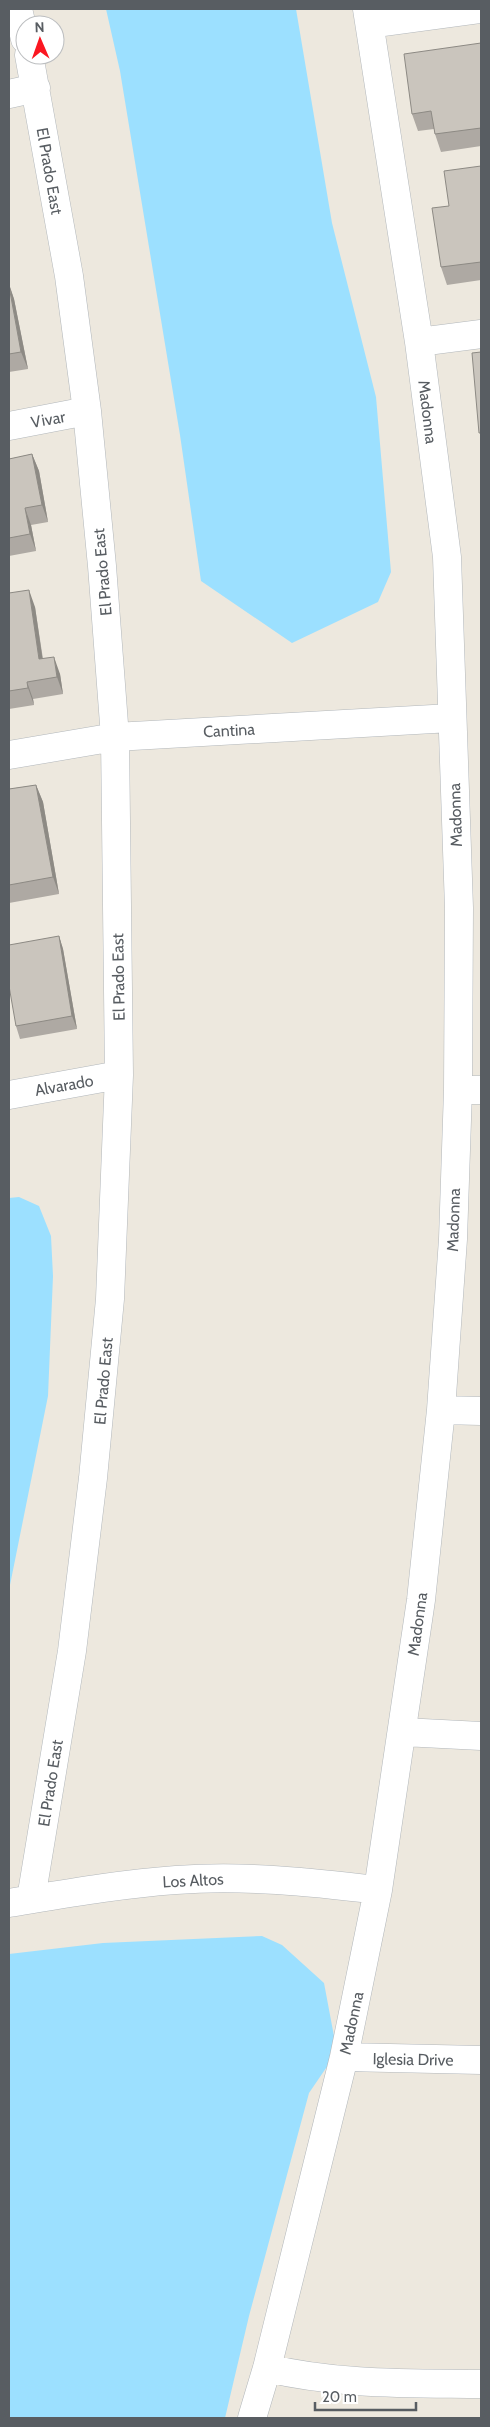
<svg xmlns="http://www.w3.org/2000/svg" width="490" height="2427" font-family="Cabin,sans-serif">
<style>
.water{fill:#9ce0ff}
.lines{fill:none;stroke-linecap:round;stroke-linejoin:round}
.minor-casing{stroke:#b2b7bb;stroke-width:29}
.minor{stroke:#fff;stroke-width:28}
.wall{fill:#aea9a3}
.shaded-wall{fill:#8d8a84}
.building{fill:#cac5bd;stroke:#8d8a84}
.labels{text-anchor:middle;stroke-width:5;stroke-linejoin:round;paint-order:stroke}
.street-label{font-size:16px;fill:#585d62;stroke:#fff}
</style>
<rect width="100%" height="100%" fill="#ede8de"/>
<path class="water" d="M106,9H296L332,223L376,397L391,572L378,602L292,643L201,581L180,435L120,71Z
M19,1197L39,1206L51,1236L53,1276L48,1396L9,1590V1198Z
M262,1936L282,1945L324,1983L337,2052L309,2093L249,2316L225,2418H9V1954L103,1943Z"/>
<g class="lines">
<defs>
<path id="minor" d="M18,9L25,39
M370,24L481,9
M29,55L69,276L87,411L102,566L115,737L119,1075L110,1299L93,1478L72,1651L31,1899
M9,94L36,88
M419,342L481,334
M9,426L87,411
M9,755L115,737L451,718
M458,1090H481
M9,1095L119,1075
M441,1410L481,1411
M403,1732L481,1736
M9,1903C64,1894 120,1884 176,1880C244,1875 310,1882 378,1890
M344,2057L481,2060
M267,2368C338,2385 409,2383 481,2384
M252,2418L267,2368L344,2057L378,1890L421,1600L441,1410L453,1239L458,1090L459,908L447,557L419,342L367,9"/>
</defs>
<use href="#minor" class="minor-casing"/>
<use href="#minor" class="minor"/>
</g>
<path class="wall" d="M481,43V146L441,152L435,134L434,129L418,131L412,114Z
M481,166V280L447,285L441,267L449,206Z
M9,284L14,299L28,369L9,372Z
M32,454L39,471L48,522L31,525L36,551L9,556V459Z
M9,593L35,607L43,659L60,674L63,694L33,699L34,705L9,709Z
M36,785L43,802L59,894L9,903V789Z
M59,936L63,949L77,1029L20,1039L16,1026Z"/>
<path class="shaded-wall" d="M9,284L14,299L28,369L21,352Z
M32,454L39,471L48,522L42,505Z
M25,508L31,525L36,551L30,534Z
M29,590L35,607L45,676L39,659Z
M54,657L60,674L63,694L57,677Z
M27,682L33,699L34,705L28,688Z
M36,785L43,802L59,894L53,877Z
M59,936L63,949L77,1029L72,1016Z"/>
<path class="building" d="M481,43V128L435,134L431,111L412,114L404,54Z
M481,166V262L441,267L432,208L449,206L444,171Z
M9,286L21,352L9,354Z
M481,352V433H479L472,353Z
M32,454L42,505L25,508L30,534L9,538V459Z
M29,590L39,659L54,657L57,677L27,682L28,688L9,691V593Z
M36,785L53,877L9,885V789Z
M59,936L72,1016L16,1026L9,986V945Z"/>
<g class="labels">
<g class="street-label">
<text transform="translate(50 171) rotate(80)" y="6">El Prado East</text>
<text transform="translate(428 412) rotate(83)" y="6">Madonna</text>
<text transform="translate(48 419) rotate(-10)" y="6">Vivar</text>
<text transform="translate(102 572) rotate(-95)" y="6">El Prado East</text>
<text transform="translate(229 730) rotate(-3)" y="6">Cantina</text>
<text transform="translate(455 815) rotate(-92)" y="6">Madonna</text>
<text transform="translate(118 977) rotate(-91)" y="6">El Prado East</text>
<text transform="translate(64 1085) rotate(-10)" y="6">Alvarado</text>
<text transform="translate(453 1220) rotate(-88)" y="6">Madonna</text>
<text transform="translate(103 1381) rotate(-85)" y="6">El Prado East</text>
<text transform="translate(417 1624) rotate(-82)" y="6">Madonna</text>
<text transform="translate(50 1783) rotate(-81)" y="6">El Prado East</text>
<text transform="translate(193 1880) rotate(-3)" y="6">Los Altos</text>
<text transform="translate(351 2023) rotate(-78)" y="6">Madonna</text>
<text transform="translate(413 2059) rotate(1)" y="6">Iglesia Drive</text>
</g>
</g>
<rect width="490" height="2427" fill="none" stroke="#585d62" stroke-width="20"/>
<g transform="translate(40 40) rotate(358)"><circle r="24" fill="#ffffff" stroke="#bcbec0"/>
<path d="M0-4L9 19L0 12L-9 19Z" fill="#fb1721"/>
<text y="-8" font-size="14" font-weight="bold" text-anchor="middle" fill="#585d62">N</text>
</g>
<path d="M315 2402v8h101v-8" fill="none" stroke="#585d62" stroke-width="2.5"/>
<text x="322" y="2402" font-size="15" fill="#585d62" stroke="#ffffff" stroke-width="4" paint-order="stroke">20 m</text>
</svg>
